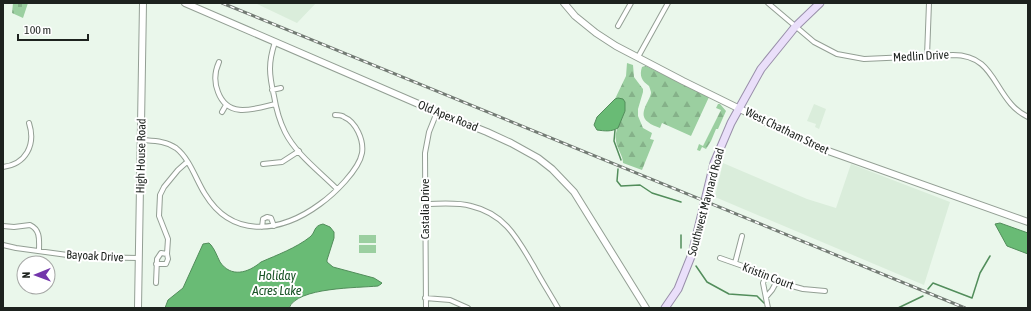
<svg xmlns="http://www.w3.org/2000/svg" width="1031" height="311" font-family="'Asap Condensed',sans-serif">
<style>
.built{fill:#daeddb}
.forest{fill:url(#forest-firs)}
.cemetery{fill:url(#cemetery-stones)}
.park{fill:#9bcfa0}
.water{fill:#69bb75;stroke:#528d5b}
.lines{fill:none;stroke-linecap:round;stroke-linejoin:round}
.stream{stroke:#528d5b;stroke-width:1.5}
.street-casing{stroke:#939f94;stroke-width:6}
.secondary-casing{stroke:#939f94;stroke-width:8}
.primary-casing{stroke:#998faa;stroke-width:9}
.street{stroke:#fff;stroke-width:4}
.secondary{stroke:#fff;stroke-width:6}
.primary{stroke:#eadffa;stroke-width:7}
.rail-casing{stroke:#737b74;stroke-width:3}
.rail{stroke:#fff;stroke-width:1.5;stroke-dasharray:4.5;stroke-linecap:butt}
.labels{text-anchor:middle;stroke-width:4;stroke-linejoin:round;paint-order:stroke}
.street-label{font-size:12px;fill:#1d221e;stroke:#fff}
.water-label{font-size:13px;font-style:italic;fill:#195326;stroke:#fff}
</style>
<defs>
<pattern id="forest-firs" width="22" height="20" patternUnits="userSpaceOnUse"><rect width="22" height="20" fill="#9bcfa0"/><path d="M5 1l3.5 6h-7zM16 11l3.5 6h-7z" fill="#85b189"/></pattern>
<pattern id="cemetery-stones" width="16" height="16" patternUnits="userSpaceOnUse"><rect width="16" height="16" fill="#9bcfa0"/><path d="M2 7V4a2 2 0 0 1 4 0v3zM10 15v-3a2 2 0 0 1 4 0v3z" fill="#85b189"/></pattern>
</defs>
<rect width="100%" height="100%" fill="#eaf7eb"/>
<path class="built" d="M255,3H316L297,23Z
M814,104L826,109L819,129L815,127L816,124L807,121Z
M723,163L807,199L836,208L851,164L950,202L924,285L715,197Z"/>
<path class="forest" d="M627,63L633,65L634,77L643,89V92L638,109V116L643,128L652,133L650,139L654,140L642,170L623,163C623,155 617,149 616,141C614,131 621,120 625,111L618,98L615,99L626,76Z
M646,66L709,97L691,136L662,123L660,128C656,126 651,125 648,122C637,114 650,101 651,93C651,91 650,89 649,86C642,81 639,76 642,67Z
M718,104H720L726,111L718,129H716L711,141L706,149L702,147L700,151L697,150L699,144L703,146L721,110L716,108Z"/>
<path class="cemetery" d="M13,3H28L23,18L12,13Z"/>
<path class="park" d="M359,235H376V243H359Z
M359,245H376V253H359Z"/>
<path class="water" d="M618,98L623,99L625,102V111L618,128C611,132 605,131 597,130L594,125L597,117L615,99Z
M1000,223L1028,233V254L1007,246L995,224Z
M323,224L330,227L334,232V238L327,260V262L333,267L374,278L382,283L381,284L378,286C358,288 297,287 289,308H165L168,300L183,288L203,244L209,243L211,245C215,250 217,256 220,262C231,278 248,273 261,262C277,255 296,248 310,237C316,232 313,226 323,224Z"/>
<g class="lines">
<path class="stream" d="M615,130L614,141L621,160
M618,169L617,181L621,186L640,185L652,193L681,202
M681,235V248
M696,266L707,282L729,294L757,296L764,303
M928,289L933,283L972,298L980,273L990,256
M898,308L923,296"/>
<defs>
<path id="street" d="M768,3L814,42L837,54L864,59L953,55C989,55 992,82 1011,104C1016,110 1022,114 1028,117
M618,26L631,3
M275,42C268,63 269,74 274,96C276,108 279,120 285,132C296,154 319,171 337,189
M927,56L929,3
M638,57L668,3
M219,62C214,73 214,82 218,92C228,119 254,109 275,104
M272,90L281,88
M222,112L226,105
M142,140C154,141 166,141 176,148C190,159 196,180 205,194C233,240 282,232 320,204C334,194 359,170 362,153C364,140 356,122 344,117C342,115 338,115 335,115
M263,164L282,162L299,151
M3,167C26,164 36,145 29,123
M425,204C440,204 457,202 471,206C505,214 517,238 533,265C541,280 550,294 558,308
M3,226L14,227L30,225C41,230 39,241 39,251
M262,227L263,219L267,217L271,218L274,226
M3,245L16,248L82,257L139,258
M720,258L757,271L781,283L803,289L825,291
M735,263L742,236
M156,264H166L168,259L167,254L168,239L159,216L160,195L164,187L178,170L187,162
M766,275L763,283L768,308
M156,283L157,259L161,253L167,254
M766,297L772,290L777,281
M425,298L450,300L468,308
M426,308L425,153L429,132L437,112"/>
<path id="secondary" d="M185,3L437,112L487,132L511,143L538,158L552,169L574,192L646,308
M564,3L575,16L596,33L616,46L683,81L817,147L1028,222
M138,308L143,3"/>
<path id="primary" d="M665,308L678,289L692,254L714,163L731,123L761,69L795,27L820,3"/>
</defs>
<use href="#street" class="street-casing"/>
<use href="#secondary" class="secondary-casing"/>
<use href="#primary" class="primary-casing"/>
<use href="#street" class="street"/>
<use href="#secondary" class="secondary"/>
<use href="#primary" class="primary"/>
<defs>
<path id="rail" d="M222,3L965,308"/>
</defs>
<use href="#rail" class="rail-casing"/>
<use href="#rail" class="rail"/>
</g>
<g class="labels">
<g class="street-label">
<text transform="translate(921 56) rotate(-3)" y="4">Medlin Drive</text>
<text transform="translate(448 116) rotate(22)" y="4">Old Apex Road</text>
<text transform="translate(787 131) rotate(26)" y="4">West Chatham Street</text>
<text transform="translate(141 156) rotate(-89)" y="4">High House Road</text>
<text transform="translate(706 202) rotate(-75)" y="4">Southwest Maynard Road</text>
<text transform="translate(425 209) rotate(-90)" y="4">Castalia Drive</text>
<text transform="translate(95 256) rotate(3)" y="4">Bayoak Drive</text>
<text transform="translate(768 276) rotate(21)" y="4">Kristin Court</text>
</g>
<g class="water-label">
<text x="277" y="280">Holiday<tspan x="277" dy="15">Acres Lake</tspan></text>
</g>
</g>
<rect width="1031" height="311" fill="none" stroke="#1d221e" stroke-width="8"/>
<g transform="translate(36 275) rotate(269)"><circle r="19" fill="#ffffff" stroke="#a5a7a5"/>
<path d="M0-3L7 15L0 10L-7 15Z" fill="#7336ab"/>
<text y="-6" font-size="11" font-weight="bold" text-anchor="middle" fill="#1d221e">N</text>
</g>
<path d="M18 34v6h70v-6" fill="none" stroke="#1d221e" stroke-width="2"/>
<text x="24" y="34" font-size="12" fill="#1d221e" stroke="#ffffff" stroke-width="3" paint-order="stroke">100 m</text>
</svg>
